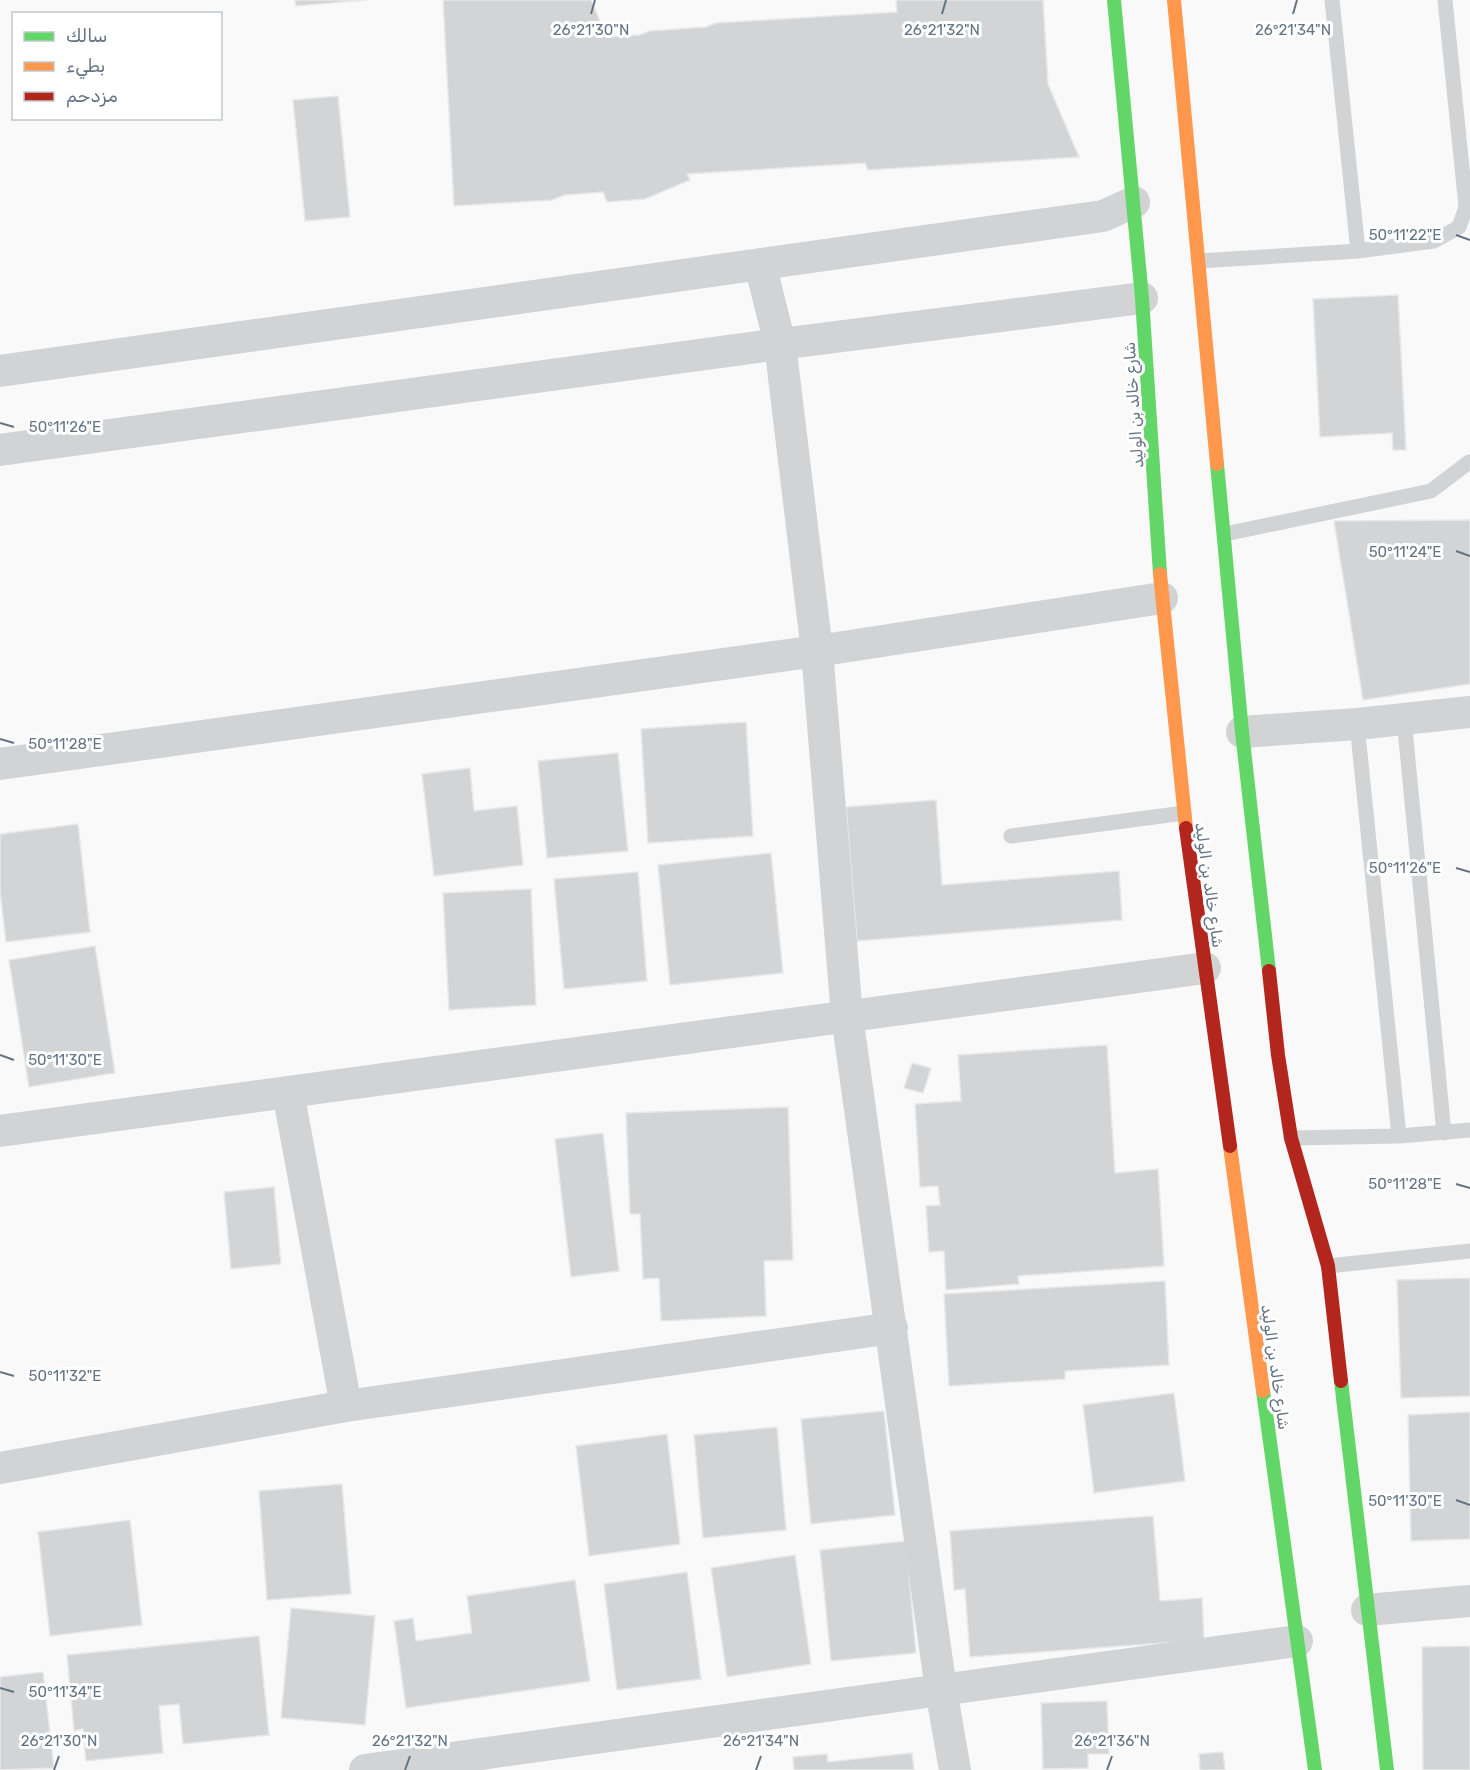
<svg xmlns="http://www.w3.org/2000/svg" width="1470" height="1770" font-family="Rubik,Vazirmatn,sans-serif">
<style>
.building{fill:#d2d4d5;stroke:#e8e8e8;stroke-width:1.5}
.lines{fill:none;stroke-linecap:round;stroke-linejoin:round}
.lane{stroke:#d1d3d4;stroke-width:15}
.street{stroke:#d1d3d4;stroke-width:32}
.fast{stroke:#63d668;stroke-width:14}
.slow{stroke:#ff974d;stroke-width:14}
.jam{stroke:#b3261e;stroke-width:14}
.ticks{fill:none;stroke:#647484;stroke-width:2}
.labels{text-anchor:middle;stroke-width:6;stroke-linejoin:round;paint-order:stroke}
.street-label{font-size:16px;fill:#647484;stroke:#fff}
.ticks-label{font-size:15px;text-anchor:middle;fill:#647484;stroke:#fff;stroke-width:6;stroke-linejoin:round;paint-order:stroke}
</style>
<rect width="100%" height="100%" fill="#f9f9f9"/>
<path class="building" d="M295,0H367L296,6Z
M443,0H591L607,37L639,35L650,31L706,27L716,23L897,12L896,0H1043L1048,84L1079,157L868,170L865,163L687,174L690,180L645,199L607,202L603,192L565,195L552,200L454,206Z
M338,96L350,217L305,221L293,100Z
M1398,295L1406,450H1393L1392,433L1320,437L1313,299Z
M1470,520V684L1363,700L1334,521Z
M746,722L753,836L648,843L641,729Z
M618,753L628,851L547,858L538,761Z
M470,768L474,811L517,806L523,865L434,876L422,774Z
M936,800L942,885L1119,871L1122,920L857,941L846,807Z
M78,824L90,932L6,942L0,890V834Z
M771,853L783,973L670,985L658,865Z
M638,872L647,981L564,989L554,879Z
M531,889L536,1005L449,1010L443,893Z
M95,946L115,1073L29,1087L9,960Z
M1107,1045L1115,1173L1158,1169L1164,1266L1018,1276L1019,1284L946,1290L944,1251L929,1252L926,1206L940,1205L938,1186L920,1187L915,1104L961,1101L958,1055Z
M912,1063L931,1068L923,1093L904,1088Z
M788,1107L793,1260L764,1261L766,1316L661,1321L659,1278L643,1279L640,1214H630L626,1113Z
M603,1133L619,1271L571,1277L555,1139Z
M274,1187L281,1264L231,1269L224,1192Z
M1470,1278V1396L1401,1398L1397,1280Z
M1165,1281L1169,1365L1065,1371V1379L949,1386L944,1294Z
M1174,1393L1185,1481L1094,1493L1083,1405Z
M884,1411L895,1515L811,1524L801,1419Z
M1470,1412V1539L1411,1541L1408,1415Z
M777,1427L786,1530L703,1538L694,1435Z
M667,1434L680,1544L589,1556L576,1446Z
M342,1484L351,1594L267,1600L259,1491Z
M1153,1516L1160,1601L1202,1598L1204,1640L970,1657L965,1589L954,1590L950,1531Z
M130,1520L142,1625L50,1636L38,1532Z
M906,1541L916,1653L831,1661L820,1550Z
M795,1555L811,1664L727,1677L711,1568Z
M687,1572L701,1679L617,1690L604,1584Z
M575,1580L590,1681L406,1708L394,1621L413,1618L416,1641L472,1633L467,1596Z
M291,1608L375,1616L365,1725L281,1718Z
M259,1636L269,1735L183,1744L179,1704L159,1706L163,1753L86,1761L83,1729L74,1731L67,1655Z
M1470,1646V1770H1423L1422,1647Z
M43,1672L54,1768L0,1770V1677Z
M1107,1701L1109,1754H1088V1768L1043,1769L1041,1703Z
M1223,1752L1225,1770H1200L1199,1754Z
M912,1753L914,1770H794L793,1757L827,1754L828,1762Z"/>
<g class="lines">
<path class="lane" d="M1332,0L1358,251
M1199,261L1358,251L1434,241L1459,227L1466,207L1445,0
M1225,534L1431,491L1469,462
M1404,719L1444,1133
M1357,724L1399,1136
M1011,836L1184,813
M1291,1138L1399,1136L1470,1130
M1328,1266L1470,1251"/>
<path class="street" d="M760,264L780,344L817,651L847,1016L941,1690L1297,1641
M0,371L1103,216L1134,202
M0,450L780,344L1142,298
M1242,732L1357,724L1470,712
M0,764L817,651L1162,598
M288,1092L346,1406
M0,1131L1205,968
M0,1468L346,1406L892,1328
M1367,1610L1470,1601
M365,1770L941,1690L955,1770"/>
<path class="fast" d="M1114,0L1142,298L1160,574
M1217,464L1242,732L1269,971
M1341,1381L1387,1770
M1263,1391L1315,1770"/>
<path class="slow" d="M1174,0L1217,464
M1160,574L1186,828
M1230,1146L1263,1391"/>
<path class="jam" d="M1186,828L1230,1146
M1269,971L1278,1055L1291,1138L1328,1266L1341,1381"/>
</g>
<path class="ticks" d="M591,14L595,0M942,14L946,0M1293,14L1297,0M1456,235L1470,240M0,423L14,427M1456,551L1470,556M0,739L14,743M1456,868L1470,872M0,1055L14,1060M1456,1184L1470,1188M0,1372L14,1376M1456,1500L1470,1505M0,1688L14,1692M54,1770L59,1756M405,1770L410,1756M756,1770L761,1756M1107,1770L1112,1756"/>
<g class="labels">
<g class="street-label">
<text transform="translate(1133 405) rotate(-94)" y="6">شارع خالد بن الوليد</text>
<text transform="translate(1210 885) rotate(82)" y="6">شارع خالد بن الوليد</text>
<text transform="translate(1276 1367) rotate(82)" y="6">شارع خالد بن الوليد</text>
</g>
</g>
<g class="ticks-label">
<text x="591" y="35">26°21'30"N</text>
<text x="942" y="35">26°21'32"N</text>
<text x="1293" y="35">26°21'34"N</text>
<text x="1405" y="240">50°11'22"E</text>
<text x="65" y="432">50°11'26"E</text>
<text x="1405" y="557">50°11'24"E</text>
<text x="65" y="749">50°11'28"E</text>
<text x="1405" y="873">50°11'26"E</text>
<text x="65" y="1065">50°11'30"E</text>
<text x="1405" y="1189">50°11'28"E</text>
<text x="65" y="1381">50°11'32"E</text>
<text x="1405" y="1506">50°11'30"E</text>
<text x="65" y="1697">50°11'34"E</text>
<text x="59" y="1746">26°21'30"N</text>
<text x="410" y="1746">26°21'32"N</text>
<text x="761" y="1746">26°21'34"N</text>
<text x="1112" y="1746">26°21'36"N</text>
</g>
<rect x="12" y="12" width="210" height="108" fill="#ffffff" stroke="#c1c7ce" stroke-width="1.5"/>
<rect x="24" y="32" width="30" height="9" fill="#63d668" stroke="#c1c7ce" stroke-width="1.5"/>
<text x="66" y="42" font-size="18" fill="#647484">سالك</text>
<rect x="24" y="62" width="30" height="9" fill="#ff974d" stroke="#c1c7ce" stroke-width="1.5"/>
<text x="66" y="72" font-size="18" fill="#647484">بطيء</text>
<rect x="24" y="92" width="30" height="9" fill="#b3261e" stroke="#c1c7ce" stroke-width="1.5"/>
<text x="66" y="102" font-size="18" fill="#647484">مزدحم</text>
</svg>
